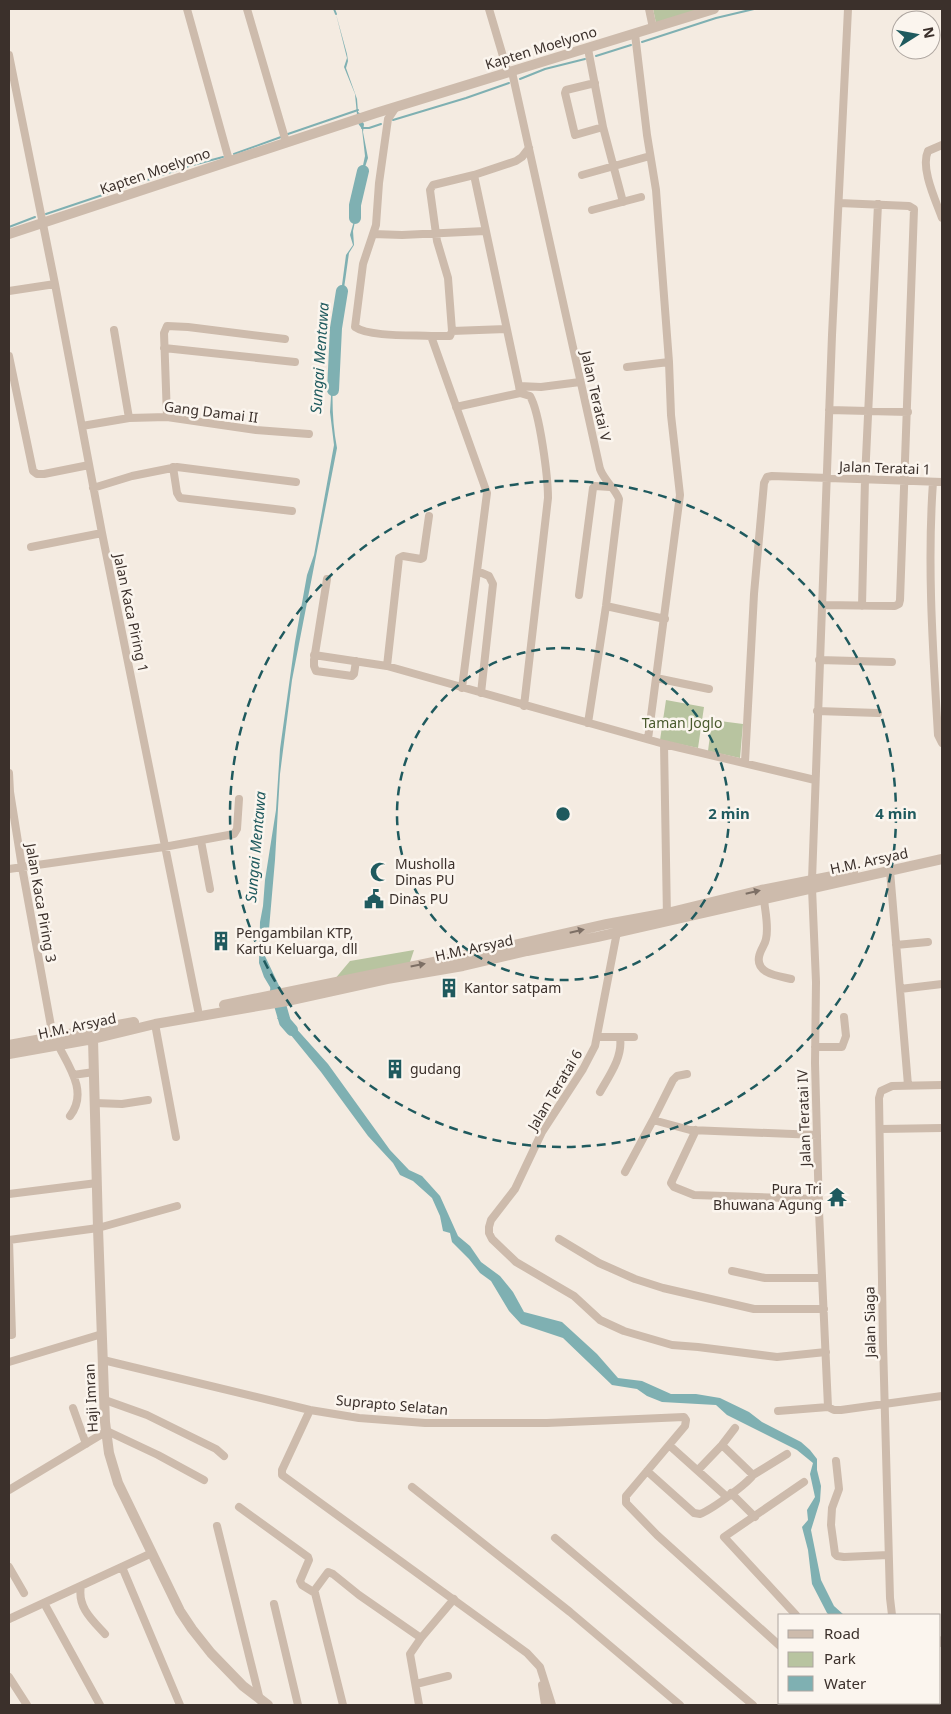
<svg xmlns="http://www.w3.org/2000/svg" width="951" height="1714" font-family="'Noto Sans',sans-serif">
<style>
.green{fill:#b8c4a0}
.water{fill:#7fb0b2}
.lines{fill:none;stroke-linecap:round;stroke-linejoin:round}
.stream{stroke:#7fb0b2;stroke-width:2}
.river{stroke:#7fb0b2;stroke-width:12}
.minor{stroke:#cdbbac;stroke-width:8}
.tertiary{stroke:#cdbbac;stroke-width:10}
.oneway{fill:#7d6f65}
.ring{fill:none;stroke:#1f5a5e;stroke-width:2.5;stroke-dasharray:9 6}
.labels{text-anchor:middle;stroke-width:5;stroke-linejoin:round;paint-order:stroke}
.street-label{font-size:14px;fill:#3b302b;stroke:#fbf5ee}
.park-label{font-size:14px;fill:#4a5a2e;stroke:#fbf5ee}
.poi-label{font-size:14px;fill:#3b302b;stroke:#fbf5ee;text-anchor:start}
.water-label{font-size:15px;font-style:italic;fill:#1f5a5e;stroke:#fbf5ee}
.centre{fill:#1f5a5e;stroke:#fbf5ee;stroke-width:2.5}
.ring-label{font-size:15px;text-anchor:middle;font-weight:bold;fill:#1f5a5e;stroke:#fbf5ee;stroke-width:5;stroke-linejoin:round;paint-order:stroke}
</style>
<rect width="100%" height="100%" fill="#f4ebe1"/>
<path class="green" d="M653,9H702L656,23Z
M666,700L704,707L698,748L660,740Z
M712,720L743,724L740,758L708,751Z
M414,950L409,965L334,980L350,961Z"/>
<path class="water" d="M336,14L347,54L348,61L346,68L357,99L358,112L361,114L357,115L355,94L344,67L347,58Z
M362,121L364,124L363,132L368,158L358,188L355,203L357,212L353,231L354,245L349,253L348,260C340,322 325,386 337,448L292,680L280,774L275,860L269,929L265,956L282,992L272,993L270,987L264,977L259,963L260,922L263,906L265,880L276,810L280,749L295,642L307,575L314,555L334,445L330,412L335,334L333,328L338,315L346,255L353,245L350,235L354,221L356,198L365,156L362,129L357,122Z
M285,1016L328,1064L390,1150L409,1170L422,1176L440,1196L458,1236L470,1246L481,1262L500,1276L513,1292L524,1312L562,1322L597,1354L618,1378L642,1381L671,1394H696L720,1398L749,1412L762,1422L801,1442L810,1450L817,1459V1470L821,1486L820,1501L811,1530L821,1580L834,1606L844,1615H829L827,1613L812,1584L808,1550L802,1527L808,1520L807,1510L815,1497L810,1474L813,1463L797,1450L727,1415L716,1405L662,1402L647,1396L637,1389L612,1385L563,1338L521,1324L509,1311L491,1281L480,1273L469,1259L452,1242L450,1233L443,1231L440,1216L432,1198L413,1181L400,1175L393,1163L368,1136L321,1072L277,1018Z"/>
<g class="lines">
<path class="stream" d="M334,9L336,14
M642,42L716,18L754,9
M596,56L631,45
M520,79L545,69L585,59
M393,120L466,98L509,83
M362,128H369L381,124
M285,135L358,110
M234,154L281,137
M46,214L189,166L223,157
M9,227L35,217"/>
<path class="river" d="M355,218V205L363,171
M333,390L336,328L342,291
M276,991L285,1022L292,1030"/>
<path class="minor" d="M187,9L229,160
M247,9L286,142
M489,9L508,73
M649,9L653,28
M635,34L647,135L656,190L669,362L671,415L680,495L648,739
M588,49L603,127L623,202
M9,55L55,284L102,533L198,1010
M512,72L600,469C605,482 615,488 619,499L606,606L588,723
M595,83L566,90L565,93L575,135L603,127
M396,107L388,119L379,183L376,225L363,264L355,327C369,337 413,335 431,336
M942,145L928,151C920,168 936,201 942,218
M582,175L650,156
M592,210L641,197
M373,234L402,235L485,231
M9,291L55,284
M114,330L129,418
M452,331L506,329
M164,348L295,362
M9,356L33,471L37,474H44L89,465
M627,367L669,362
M519,386L541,387L580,382
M456,407L520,393
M829,410L908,412
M167,417L164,333L167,326L188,327L285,339
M82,426L129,418L167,417L256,430L309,434
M173,467L177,493L180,498L292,511
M933,482C927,566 933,651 938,735L942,743
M93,488L132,476L177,467L296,482
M31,547L102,533
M477,571L489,576L493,584L481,693
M327,579L314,660V666L316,671L352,676L354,674L356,661
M579,595L593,488L595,486L610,487
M822,605L895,606L899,604L900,600L914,209L909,206L839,203
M606,606L665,619
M862,606L865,479L878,204
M314,655L387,666L664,744L667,918
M819,660L892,662
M387,666L399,558L403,556L421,559L423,558L429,516
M656,678L709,689
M462,688L487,493L431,336H450L452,331L448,278L437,241L430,190L433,185L474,175
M524,706L548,498C548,478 540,413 530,396L520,393L519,386L474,175L516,161L522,157L529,148
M817,711L878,713
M664,744L815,780
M745,762L754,594L764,483L767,477L772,476L942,482
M9,773L10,792L22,867L53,1037
M201,841L210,889
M9,869L164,847L234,834L237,829L239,799
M890,871L908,1085
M812,880L832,335L848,9
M812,888L816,982L815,1063L819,1211L828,1407
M764,899C765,912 769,926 766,939C765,945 760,950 759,957C756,974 779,976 791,979
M617,932L595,1046L583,1069L542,1132L515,1189L491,1220L489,1227V1233L492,1239L516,1262L574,1296L600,1320L624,1331L672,1345L698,1347L777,1357L826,1352
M896,945L928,942
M900,989L942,984
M155,1024L176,1137
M598,1037H634
M58,1045C70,1068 88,1093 70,1116
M815,1047H842L846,1036L844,1017
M73,1075L94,1072
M600,1092C609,1076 623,1057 620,1038
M95,1103L122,1104L148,1100
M653,1120L673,1080L677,1076L687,1074
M880,1129L942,1128
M696,1130L671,1183L674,1187L694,1195L819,1199
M625,1172L653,1120L690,1130L817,1135
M9,1194L97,1183
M559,1239L599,1263L635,1279L663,1288L754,1309H824
M9,1240L98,1228L177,1206
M9,1240L12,1335
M732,1271L765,1278H822
M103,1360L310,1410L359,1418L425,1423H547L684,1417L686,1420L685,1426L626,1496V1503L657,1535L780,1646
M9,1362L102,1334
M105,1400L147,1415L216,1449L224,1456
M828,1407L834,1410H841L942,1396
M73,1408L86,1444
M310,1410L282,1470V1475L527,1653L540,1667L552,1705
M778,1411L828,1407
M669,1445L727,1497
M722,1445L753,1475
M836,1461L839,1489L832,1508L831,1525L835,1554L837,1556L844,1557L888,1555
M698,1470L722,1445L735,1428
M647,1471L694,1513L700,1514C711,1510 747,1484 753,1475L787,1454
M412,1487L570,1612L680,1705
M9,1490L107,1431L158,1455L204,1480
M731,1493L755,1517
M239,1507L308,1557L309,1560L300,1581L302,1585L315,1593L343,1705
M217,1526L260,1700
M555,1538L753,1705
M9,1567L24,1593
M122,1567L180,1705
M81,1586C77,1607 92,1620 105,1634
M314,1591L328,1572L333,1574L359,1595L421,1638
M44,1603L100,1705
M274,1604L298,1705
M796,1615L724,1537L804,1482
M892,1615L890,1598L883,1343L879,1098L881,1091L892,1086L942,1085
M9,1619L152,1553
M9,1677L27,1705
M416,1684L448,1676
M542,1685L545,1705
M880,1703L883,1705
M419,1705L410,1654L421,1638L454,1599
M922,1705L923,1703"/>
<path class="tertiary" d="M9,234L376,113L714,9
M224,1005L487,951L607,924L667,913L761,890L853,872
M93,1039L98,1228L105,1422L109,1453L118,1483L180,1611L192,1629L211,1653L243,1686L268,1705
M9,1045L134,1022
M9,1054L93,1039L155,1024L287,1001L387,979L463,966L527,951L597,937L942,859
M940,1642L942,1641
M787,1705L790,1703"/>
</g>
<defs><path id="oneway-solid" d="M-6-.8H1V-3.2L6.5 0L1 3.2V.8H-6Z" transform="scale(1.25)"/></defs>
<g class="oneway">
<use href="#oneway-solid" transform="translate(753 892) rotate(-13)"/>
<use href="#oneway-solid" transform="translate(577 931) rotate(-13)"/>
<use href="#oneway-solid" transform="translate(418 965) rotate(-11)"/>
</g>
<g class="ring">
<circle cx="563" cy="814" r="166"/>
<circle cx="563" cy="814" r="333"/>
</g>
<defs>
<symbol id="mosque-bare" viewBox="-9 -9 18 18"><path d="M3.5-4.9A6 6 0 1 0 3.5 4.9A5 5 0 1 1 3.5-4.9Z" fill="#1f5a5e" stroke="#fbf5ee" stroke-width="2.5" paint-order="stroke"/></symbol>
<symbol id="civic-bare" viewBox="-9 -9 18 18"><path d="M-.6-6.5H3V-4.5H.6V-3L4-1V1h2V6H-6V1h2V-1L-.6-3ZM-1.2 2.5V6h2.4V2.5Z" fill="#1f5a5e" stroke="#fbf5ee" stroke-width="2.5" paint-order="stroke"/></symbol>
<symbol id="building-bare" viewBox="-9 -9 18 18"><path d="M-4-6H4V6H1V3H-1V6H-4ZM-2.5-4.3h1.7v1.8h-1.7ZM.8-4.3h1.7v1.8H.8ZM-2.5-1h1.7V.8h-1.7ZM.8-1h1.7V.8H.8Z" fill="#1f5a5e" stroke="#fbf5ee" stroke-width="2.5" paint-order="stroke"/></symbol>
<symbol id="temple-bare" viewBox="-9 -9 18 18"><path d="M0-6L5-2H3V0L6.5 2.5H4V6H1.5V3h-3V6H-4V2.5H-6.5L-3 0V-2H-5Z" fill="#1f5a5e" stroke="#fbf5ee" stroke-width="2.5" paint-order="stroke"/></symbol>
</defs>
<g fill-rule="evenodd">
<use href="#mosque-bare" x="366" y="858" width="28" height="28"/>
<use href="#civic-bare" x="360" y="885" width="28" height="28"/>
<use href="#building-bare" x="207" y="927" width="28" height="28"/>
<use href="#building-bare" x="435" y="974" width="28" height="28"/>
<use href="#building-bare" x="381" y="1055" width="28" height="28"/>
<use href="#temple-bare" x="823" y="1183" width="28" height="28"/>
</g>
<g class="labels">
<g class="street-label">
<text transform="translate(541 48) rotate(-17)" y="5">Kapten Moelyono</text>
<text transform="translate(155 171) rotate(-19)" y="5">Kapten Moelyono</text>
<text transform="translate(596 396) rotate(77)" y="5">Jalan Teratai V</text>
<text transform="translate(211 412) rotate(7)" y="5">Gang Damai II</text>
<text transform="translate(885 468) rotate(2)" y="5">Jalan Teratai 1</text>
<text transform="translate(131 613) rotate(78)" y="5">Jalan Kaca Piring 1</text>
<text transform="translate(869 861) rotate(-12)" y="5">H.M. Arsyad</text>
<text transform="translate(41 903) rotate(80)" y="5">Jalan Kaca Piring 3</text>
<text transform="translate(474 948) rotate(-12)" y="5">H.M. Arsyad</text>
<text transform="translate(77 1026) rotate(-12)" y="5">H.M. Arsyad</text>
<text transform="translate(555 1090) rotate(-59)" y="5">Jalan Teratai 6</text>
<text transform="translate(804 1118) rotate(-92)" y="5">Jalan Teratai IV</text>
<text transform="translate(870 1322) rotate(-91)" y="5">Jalan Siaga</text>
<text transform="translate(91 1398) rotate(-93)" y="5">Haji Imran</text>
<text transform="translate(392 1405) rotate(5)" y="5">Suprapto Selatan</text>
</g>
<g class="park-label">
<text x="682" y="728">Taman Joglo</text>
</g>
<g class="poi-label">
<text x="395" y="869">Musholla<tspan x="395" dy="16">Dinas PU</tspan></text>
<text x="389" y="904">Dinas PU</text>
<text x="236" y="938">Pengambilan KTP,<tspan x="236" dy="16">Kartu Keluarga, dll</tspan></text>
<text x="464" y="993">Kantor satpam</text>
<text x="410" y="1074">gudang</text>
<text x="822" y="1194" text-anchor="end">Pura Tri<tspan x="822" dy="16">Bhuwana Agung</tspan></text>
</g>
<g class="water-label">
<text transform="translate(320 358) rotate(-86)" y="5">Sungai Mentawa</text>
<text transform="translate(256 847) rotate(-85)" y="5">Sungai Mentawa</text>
</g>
</g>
<circle cx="563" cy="814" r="8" class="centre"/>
<g class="ring-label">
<text x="729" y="819">2 min</text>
<text x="896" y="819">4 min</text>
</g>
<rect width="951" height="1714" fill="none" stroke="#3b302b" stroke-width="20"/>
<rect x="778" y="1614" width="162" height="90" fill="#fbf5ee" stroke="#aea6a0"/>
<rect x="788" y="1630" width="25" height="8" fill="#cdbbac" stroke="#aea6a0"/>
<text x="824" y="1639" font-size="15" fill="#3b302b">Road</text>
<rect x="788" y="1652" width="25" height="15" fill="#b8c4a0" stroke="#aea6a0"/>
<text x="824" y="1664" font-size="15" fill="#3b302b">Park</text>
<rect x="788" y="1676" width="25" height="15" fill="#7fb0b2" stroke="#aea6a0"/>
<text x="824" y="1689" font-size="15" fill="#3b302b">Water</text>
<g transform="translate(916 35) rotate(79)"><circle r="24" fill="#fbf5ee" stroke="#aea6a0"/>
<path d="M0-4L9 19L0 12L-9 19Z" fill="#1f5a5e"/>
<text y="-8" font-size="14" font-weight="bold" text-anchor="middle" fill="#3b302b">N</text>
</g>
</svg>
